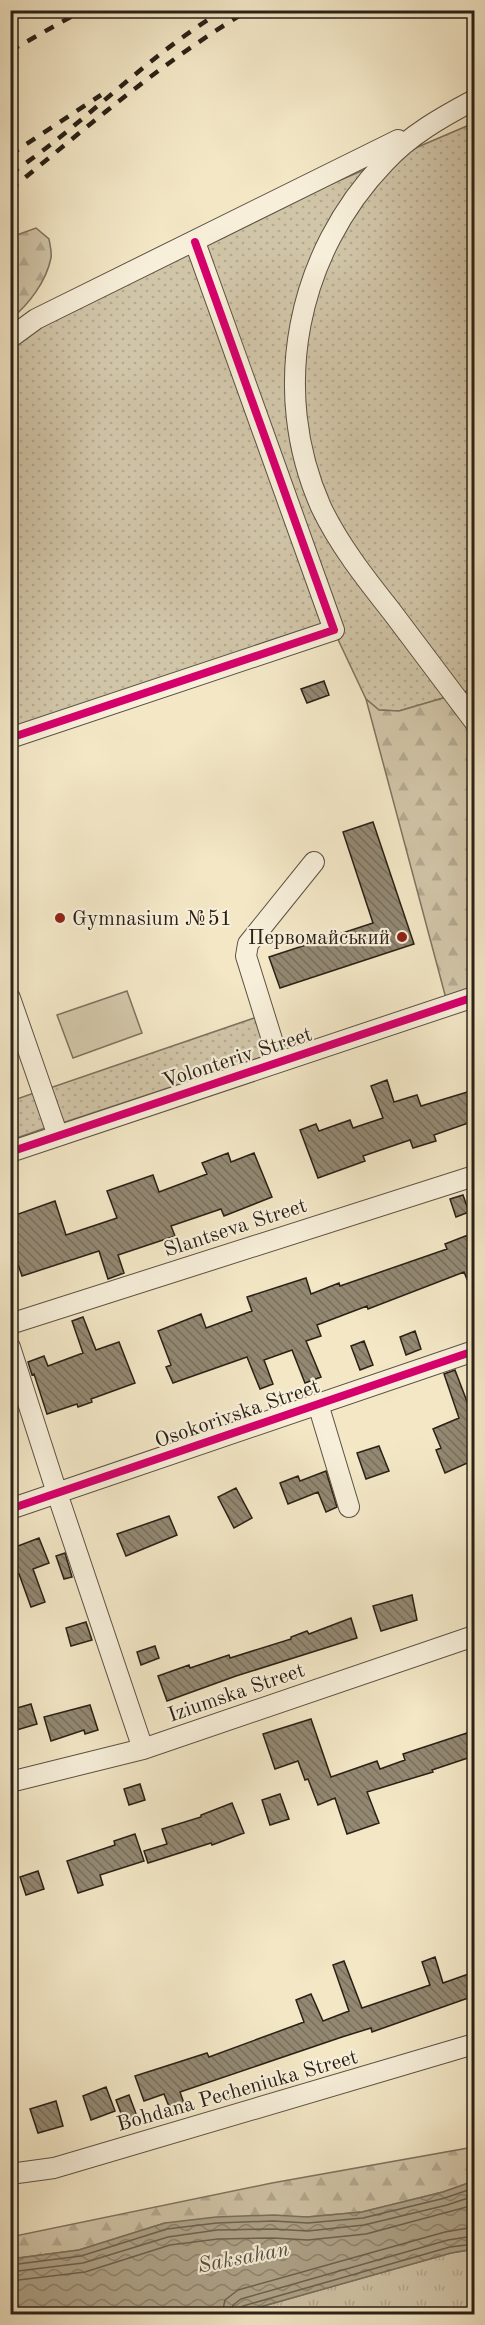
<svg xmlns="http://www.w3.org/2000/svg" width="485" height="2325" font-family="'Old Standard TT',serif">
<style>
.grass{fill:url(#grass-dots);stroke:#7e735f;stroke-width:1.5}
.forest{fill:url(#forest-firs);stroke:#7e735f;stroke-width:1.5}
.park{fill:url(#park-tufts);stroke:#7e735f;stroke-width:1.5}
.pitch{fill:#d1c5a8;stroke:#7e735f;stroke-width:1.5}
.water{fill:url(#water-waves);stroke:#7a705c;stroke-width:1.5}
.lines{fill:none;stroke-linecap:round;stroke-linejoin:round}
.shore{stroke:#6c6250;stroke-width:1.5}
.building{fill:url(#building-back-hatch);stroke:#2a2116;stroke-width:1.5}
.minor-casing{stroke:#5c5242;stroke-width:22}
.minor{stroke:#f7efda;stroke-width:20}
.rail{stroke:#2a2116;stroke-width:4.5;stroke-dasharray:10 10;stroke-linecap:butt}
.cycleway-casing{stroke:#f7efda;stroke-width:11}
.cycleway{stroke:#d6006c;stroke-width:8}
.poi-dot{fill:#8f2418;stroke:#f7efda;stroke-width:2}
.labels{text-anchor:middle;stroke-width:4.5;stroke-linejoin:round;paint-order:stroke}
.poi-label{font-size:21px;fill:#2a2116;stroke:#f7efda;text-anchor:start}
.street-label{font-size:21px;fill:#2a2116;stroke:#f7efda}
.water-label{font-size:22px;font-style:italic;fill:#594f3f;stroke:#f7efda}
</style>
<defs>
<pattern id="grass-dots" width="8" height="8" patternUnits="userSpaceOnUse" patternTransform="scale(1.5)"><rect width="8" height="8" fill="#d1c5a8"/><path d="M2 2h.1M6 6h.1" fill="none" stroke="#b4a990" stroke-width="1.8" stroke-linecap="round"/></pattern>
<pattern id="forest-firs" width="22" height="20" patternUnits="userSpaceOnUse" patternTransform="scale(1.5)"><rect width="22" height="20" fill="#d1c5a8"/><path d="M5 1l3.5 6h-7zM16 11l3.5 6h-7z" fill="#b4a990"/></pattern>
<pattern id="park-tufts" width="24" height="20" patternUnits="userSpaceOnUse" patternTransform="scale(1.5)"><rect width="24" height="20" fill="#d1c5a8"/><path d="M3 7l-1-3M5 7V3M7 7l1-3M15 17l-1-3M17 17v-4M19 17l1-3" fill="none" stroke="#b4a990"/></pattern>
<pattern id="water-waves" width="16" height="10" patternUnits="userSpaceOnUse" patternTransform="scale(1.5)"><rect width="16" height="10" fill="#afa48a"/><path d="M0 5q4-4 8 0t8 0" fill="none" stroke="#8f8570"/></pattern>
<pattern id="building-back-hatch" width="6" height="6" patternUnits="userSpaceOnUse" patternTransform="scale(1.5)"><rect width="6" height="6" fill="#938872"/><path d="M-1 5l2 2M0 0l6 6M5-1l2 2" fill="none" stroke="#786f5d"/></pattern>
</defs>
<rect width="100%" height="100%" fill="#f3e7c6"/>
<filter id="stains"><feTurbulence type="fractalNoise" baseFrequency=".00333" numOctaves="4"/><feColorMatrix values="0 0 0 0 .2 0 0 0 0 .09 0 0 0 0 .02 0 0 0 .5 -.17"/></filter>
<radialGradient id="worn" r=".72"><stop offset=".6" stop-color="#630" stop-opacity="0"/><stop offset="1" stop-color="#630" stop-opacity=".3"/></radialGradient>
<path class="grass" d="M474,123V689L399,711L379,710L366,699L334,631L11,738L10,338L195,242Z
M260,1016L271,1054L59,1124L47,1089Z
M37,1092L48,1127L11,1140V1101Z"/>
<path class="forest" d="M36,228L49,239C50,245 52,252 51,258C46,282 29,304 11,319V237Z
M474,689V997L448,1006L366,699L379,710L399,711Z
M474,2147V2181L443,2192L362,2212L307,2217L165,2223L79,2250L11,2259L10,2237L272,2183Z"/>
<path class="park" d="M474,2249V2314H235L451,2253Z"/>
<path class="pitch" d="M127,991L142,1033L73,1058L57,1015Z"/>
<path class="water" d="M474,2181V2249L451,2253L235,2314H11V2259L79,2250L165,2223L216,2217L274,2215L307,2217L362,2212L443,2192Z"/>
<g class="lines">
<path class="shore" d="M10,2265L81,2256L167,2229L217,2223L273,2221L308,2223L363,2218L445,2198L474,2188
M10,2272L83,2263L168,2237L217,2230L273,2229L308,2231L364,2225L447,2205L474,2196
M10,2281L85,2272L170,2245L218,2239L273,2238L308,2240L366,2234L474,2205
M222,2314L225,2300L238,2290L445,2232L474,2227
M231,2314L233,2305L241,2299L448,2240L474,2236
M238,2314L239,2309L243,2306L450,2247L474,2244"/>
</g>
<path class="building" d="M324,681L329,695L307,703L301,689Z
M373,822L414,944L280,988L269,957L373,923L343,832Z
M387,1080L394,1102L417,1095L421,1106L474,1090V1121L434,1135L436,1141L413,1148L410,1140L363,1156L365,1161L318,1178L300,1130L316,1124L319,1131L350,1120L353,1128L383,1118L371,1086Z
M228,1153L231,1162L254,1153L272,1197L224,1216L221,1209L171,1226L175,1236L118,1255L124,1273L108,1279L99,1251L22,1276L10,1241V1217L55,1201L66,1235L117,1218L107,1191L153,1175L159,1192L207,1174L202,1163Z
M463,1195L469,1212L456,1217L450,1199Z
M468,1235L470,1241L474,1239V1296L464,1272L368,1309L367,1306L317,1325L321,1336L306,1341L321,1377L305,1383L292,1350L264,1360L273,1384L260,1389L247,1357L173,1383L166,1367L171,1365L158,1331L201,1314L206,1328L252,1311L247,1297L306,1278L311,1294L339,1283L340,1286L447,1249L445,1244Z
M83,1317L96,1350L119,1342L135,1383L91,1399L92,1402L78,1407L77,1404L47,1414L34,1374L32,1375L28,1362L44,1356L48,1366L83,1353L72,1321Z
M415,1331L421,1349L406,1355L400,1337Z
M364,1341L373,1365L360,1370L351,1346Z
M455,1370L471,1412L474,1411V1460L445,1473L436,1450L441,1448L433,1429L459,1418L444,1374Z
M379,1446L389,1471L366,1479L357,1453Z
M326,1471L337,1507L326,1512L318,1492L288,1504L280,1483L298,1476L300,1481Z
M236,1488L252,1518L234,1528L218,1497Z
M169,1516L177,1535L126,1556L117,1534Z
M39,1538L49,1563L33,1569L45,1602L31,1607L19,1574L15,1575L10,1563V1549Z
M65,1553L72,1577L64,1579L56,1556Z
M412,1595L417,1620L381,1631L373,1606Z
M351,1618L357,1638L236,1676L167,1701L158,1676L189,1665L190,1668L229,1655L230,1658L291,1639V1637L307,1631L309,1634Z
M86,1622L92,1640L71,1646L66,1628Z
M155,1646L159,1658L141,1665L137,1652Z
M31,1704L37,1724L10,1732V1710Z
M90,1705L98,1730L85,1734L84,1730L51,1741L44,1717Z
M311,1719L331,1777L377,1761L380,1769L405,1760L403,1754L470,1732L474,1746V1756L432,1770L433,1772L367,1792L379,1823L347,1834L335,1798L318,1805L308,1779L305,1780L298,1761L275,1769L263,1734Z
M140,1784L145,1800L129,1805L124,1789Z
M280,1794L289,1819L270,1825L262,1800Z
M232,1803L244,1833L212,1845L211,1843L148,1863L144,1851L167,1844L162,1829L201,1817V1815Z
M135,1834L144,1861L100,1875L103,1885L78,1893L67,1861L115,1845L114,1841Z
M38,1871L44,1889L26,1895L20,1877Z
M435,1957L443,1983L474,1972V1996L372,2032L371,2028L342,2037L180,2092L186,2109L172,2114L164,2094L144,2101L135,2076L207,2053L209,2057L304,2022L296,2000L311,1994L323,2021L349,2011L333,1965L344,1961L362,2008L430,1985L422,1962Z
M106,2087L115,2111L91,2120L83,2096Z
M129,2095L138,2119L125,2124L116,2100Z
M56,2101L63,2126L38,2133L30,2109Z"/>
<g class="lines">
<defs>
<path id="minor" d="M474,100C442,117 410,135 385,162C297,253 269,390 321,507C339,545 366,579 392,612C419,648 447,685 474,721
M10,338L36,319L398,140
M10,738L334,630L195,242
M10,998L58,1136
M279,1062L246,956L248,944L314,862
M10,1152L474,997
M10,1324L474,1176
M10,1347L57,1493L143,1749
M318,1404L349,1507
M10,1509L474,1351
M10,1782L143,1749L474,1636
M10,2174L54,2168L474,2044"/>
</defs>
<use href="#minor" class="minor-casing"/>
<use href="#minor" class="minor"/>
<path class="rail" d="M10,51L83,10
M10,155L101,95
M10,174C85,124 146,56 224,10
M10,190C87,127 163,61 249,10"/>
<defs>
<path id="cycleway" d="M10,738L334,630L195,242
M10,1152L474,997
M10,1509L474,1351"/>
</defs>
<use href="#cycleway" class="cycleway-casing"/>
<use href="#cycleway" class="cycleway"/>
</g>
<g class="poi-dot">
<circle cx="60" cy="918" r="6"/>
<circle cx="402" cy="937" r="6"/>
</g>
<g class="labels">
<g class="poi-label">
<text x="72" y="925">Gymnasium №51</text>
<text x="390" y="944" text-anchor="end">Первомайський</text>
</g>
<g class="street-label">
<text transform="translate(237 1057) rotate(-18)" y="7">Volonteriv Street</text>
<text transform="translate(235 1227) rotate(-18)" y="7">Slantseva Street</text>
<text transform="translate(237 1413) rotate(-19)" y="7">Osokorivska Street</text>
<text transform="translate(236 1692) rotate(-19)" y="7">Iziumska Street</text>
<text transform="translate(237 2090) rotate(-16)" y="7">Bohdana Pecheniuka Street</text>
</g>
<g class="water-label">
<text transform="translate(243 2256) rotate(-11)" y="8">Saksahan</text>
</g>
</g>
<rect width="485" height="2325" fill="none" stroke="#f3e7c6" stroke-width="36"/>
<rect x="12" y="12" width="461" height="2301" fill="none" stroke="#2a2116" stroke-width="3"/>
<rect x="18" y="18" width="449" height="2289" fill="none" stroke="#2a2116" stroke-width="1.5"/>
<rect width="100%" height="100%" filter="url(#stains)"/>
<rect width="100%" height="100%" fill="url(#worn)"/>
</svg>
